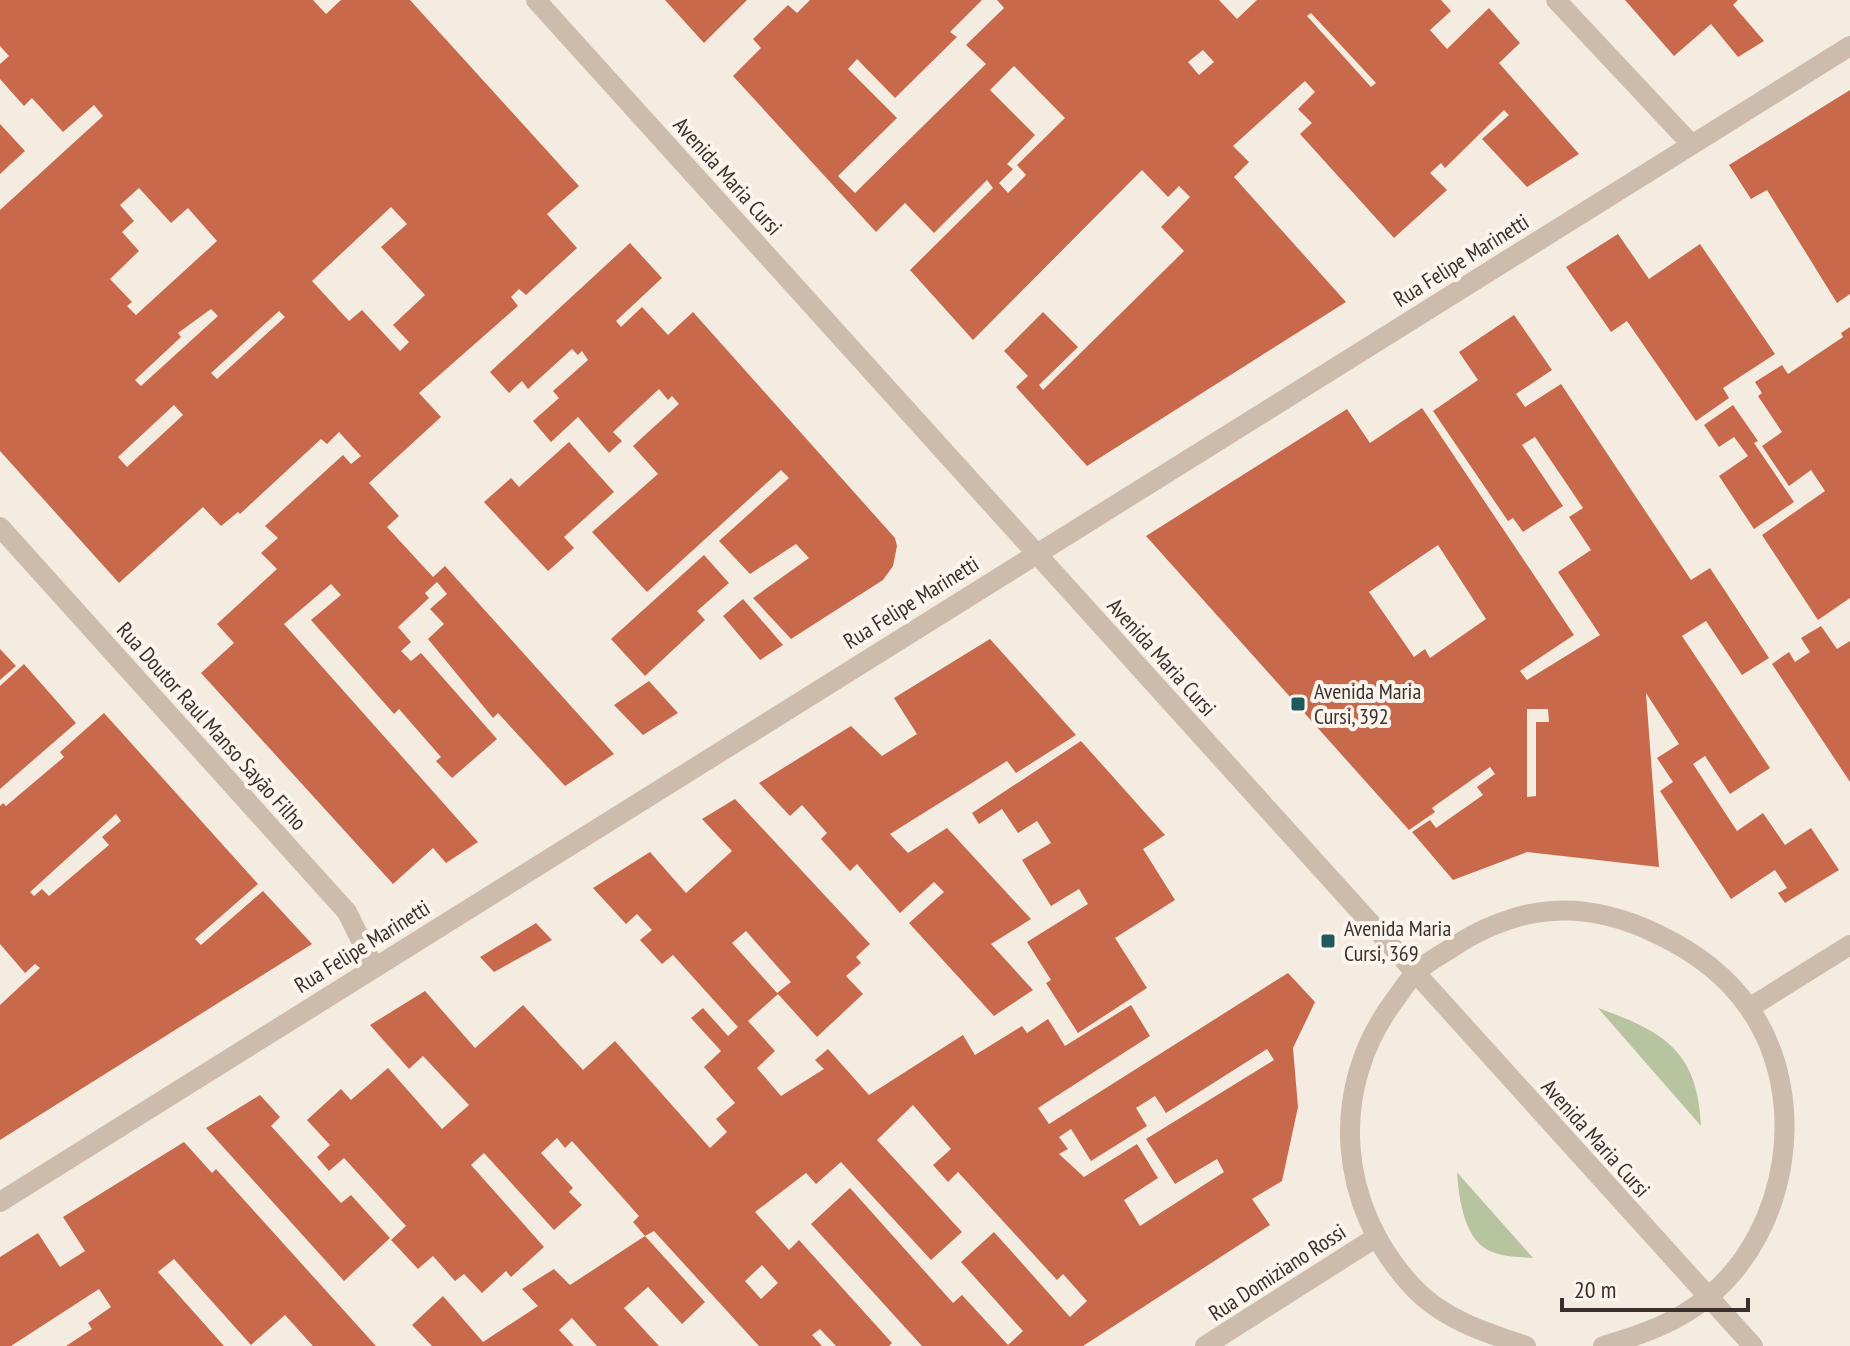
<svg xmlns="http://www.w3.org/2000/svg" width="1850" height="1346" font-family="'PT Sans Narrow',sans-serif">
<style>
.green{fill:#b8c4a0}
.building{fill:#c8694b;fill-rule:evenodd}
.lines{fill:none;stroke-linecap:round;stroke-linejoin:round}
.minor{stroke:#cdbbac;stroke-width:20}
.tertiary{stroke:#cdbbac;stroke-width:20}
.poi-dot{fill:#1f5a5e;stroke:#fbf5ee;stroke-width:3}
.labels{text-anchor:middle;stroke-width:8;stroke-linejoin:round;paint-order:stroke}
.street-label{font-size:22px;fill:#3b302b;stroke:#fbf5ee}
.poi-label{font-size:22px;fill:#3b302b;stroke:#fbf5ee;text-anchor:start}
</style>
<rect width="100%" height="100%" fill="#f4ebe1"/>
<path class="green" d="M1598,1008C1662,1031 1698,1050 1701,1126Z
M1457,1172L1463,1179L1533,1258C1521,1257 1507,1257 1495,1253C1464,1244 1459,1199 1457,1172Z"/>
<path class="building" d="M0,0H313L326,14L341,0H410L579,186L547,214L577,248L526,295L519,289L511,297L518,306L419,393L441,417L369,483L399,516L387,527L433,577L445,566L614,754L565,786L498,713L493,718L428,639L444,624L430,609L447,594L437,582L425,593L429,598L398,627L411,642L401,651L411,661L421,653L497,739L452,778L436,761L441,757L399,709L394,714L311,620L341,595L331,584L284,624L478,842L446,863L433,848L393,884L201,673L234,643L217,624L277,569L261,553L278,538L265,526L343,455L351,464L361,456L339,432L327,444L321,439L240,514L238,512L221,526L203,507L119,583L0,451V210L103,116L94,105L63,132L32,98L24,106L0,79V64L9,56L0,46ZM139,188L171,223L188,208L217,241L136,315L127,306L132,302L110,279L139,251L122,232L134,221L120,205ZM391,207L407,224L381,247L425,295L393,325L409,342L400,351L362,310L349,321L312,281ZM211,309L218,316L141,386L135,380L181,337L178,333ZM279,311L285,317L217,379L211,373ZM174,405L183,415L127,467L118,457Z
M665,0H747L704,43Z
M810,0H982L950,32L957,37L895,98L857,59L848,69L897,118L838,176L855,193L986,64L966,45L1004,8L997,0H1219L1237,19L1257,0H1441L1451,11L1430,30L1447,49L1489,8L1520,43L1499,63L1579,154L1527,187L1482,139L1509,115L1504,110L1445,168L1441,163L1430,173L1447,190L1394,238L1300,134L1312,123L1298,109L1315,92L1305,81L1233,146L1249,162L1234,177L1346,302L1087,466L1016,387L1028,376L1004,351L1043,312L1078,347L1039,385L1043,390L1184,251L1161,227L1190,197L1179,186L1168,197L1142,170L973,340L910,270L993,188L987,180L934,233L905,203L876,232L733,76L761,48L753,39L788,5L797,13ZM1311,13L1376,83L1371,87L1307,16ZM1203,50L1214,62L1199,75L1188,62ZM1014,66L1065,118L1017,165L1026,175L1008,193L999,183L1013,169L1007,164L1035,135L990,90Z
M1625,0H1738L1733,5L1764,41L1738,57L1711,24L1674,56Z
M1850,90V294L1837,303L1767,190L1751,199L1729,165Z
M0,124L25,151L0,174Z
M1618,234L1649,279L1700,244L1775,354L1723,388L1729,398L1696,421L1627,321L1611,332L1566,267Z
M630,243L662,278L616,321L621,327L642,307L668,335L693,312L895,538L897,546L893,566L883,580L791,639L753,598L809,558L796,544L750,574L719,541L789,478L781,470L647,592L592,532L658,474L633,446L679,404L672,396L668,400L659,389L613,432L622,441L609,453L578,417L551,442L533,421L559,398L553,391L588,360L582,351L578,355L572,349L528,389L522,381L509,393L490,372Z
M1514,315L1552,370L1516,394L1525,407L1561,384L1691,580L1710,568L1769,658L1742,675L1706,621L1682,636L1770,768L1730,794L1705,756L1693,764L1737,831L1763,813L1785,845L1811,828L1839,870L1785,903L1778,893L1787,888L1775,870L1731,899L1660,791L1673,782L1657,758L1679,744L1646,693L1659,867L1527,852L1453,880L1412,832L1430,820L1436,828L1483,795L1477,787L1495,774L1490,767L1436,805L1432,808L1435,812L1409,830L1146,536L1347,409L1370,443L1422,408L1574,635L1520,671L1527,680L1600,635L1558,572L1591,550L1569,517L1583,508L1535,437L1522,445L1563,506L1523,532L1513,518L1508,521L1433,411L1478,380L1459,352ZM1438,545L1486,619L1430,658L1425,649L1414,657L1369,592ZM1527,709H1548L1549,722H1536V796L1527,797Z
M1850,327V598L1818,620L1762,535L1825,491L1811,470L1789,486L1762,446L1782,432L1758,396L1762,393L1755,382L1782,365L1788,374L1843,337L1841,333Z
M1733,405L1758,441L1754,443L1794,502L1754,529L1719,476L1748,456L1734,437L1719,447L1704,425Z
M569,442L614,492L564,537L574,548L548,571L484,502L511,478L519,487Z
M704,555L729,583L697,611L705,620L645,676L611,639Z
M743,599L783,645L760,660L723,616Z
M1821,626L1837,649L1850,641V782L1772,664L1789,652L1795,662L1810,652L1801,638Z
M990,639L1076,735L1016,773L1007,761L890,834L908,853L947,828L1031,919L991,944L1033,990L994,1016L909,923L944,892L934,882L900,913L857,864L850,871L821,839L827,833L802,805L790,816L759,783L851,726L882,756L917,734L894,698Z
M0,649L16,666L0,680Z
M24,664L76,723L0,789V686Z
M649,681L678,713L643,735L614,705Z
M104,713L258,884L195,939L201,945L263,891L312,944L0,1140V1005L40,968L35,964L25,973L0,944V806L3,803L6,806L64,757L60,752ZM116,814L121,821L102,837L109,845L49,896L42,889L34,896L30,892Z
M1081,741L1165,835L1143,849L1175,900L1115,938L1147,988L1078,1033L1046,983L1051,980L1027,942L1088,904L1079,889L1051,906L1022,860L1051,843L1037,821L1018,833L1002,809L979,824L972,813Z
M735,799L870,944L856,957L861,963L846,976L863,994L817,1037L778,994L748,1021L775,1051L757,1068L781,1096L824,1069L815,1060L828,1049L869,1095L963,1035L975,1055L1022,1026L1027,1033L1048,1019L1065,1046L1131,1005L1150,1036L1038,1108L1049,1124L1288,973L1315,1002L1293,1048L1298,1107L1282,1181L1252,1199L1270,1225L1083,1346H922L811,1224L850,1188L953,1303L962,1295L1008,1345L1023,1331L961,1262L994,1232L1070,1317L1087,1301L1063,1274L1057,1280L958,1172L948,1182L933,1165L951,1149L913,1105L877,1140L962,1232L931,1260L841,1162L816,1184L806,1173L755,1212L789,1250L799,1240L892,1343L889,1346H836L820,1329L812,1335L822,1346H759L654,1231L645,1236L705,1302L682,1324L648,1287L624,1308L659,1346H597L572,1318L559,1330L574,1346H432L412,1325L443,1296L483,1342L538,1306L522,1289L554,1269L570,1285L645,1236L633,1222L639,1216L572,1141L565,1148L557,1138L541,1153L573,1188L569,1192L582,1205L554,1230L484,1153L471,1165L544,1247L511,1277L506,1271L482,1293L464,1274L455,1281L433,1256L418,1269L391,1240L406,1226L344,1158L329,1171L317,1157L330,1145L307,1120L341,1089L351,1100L388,1068L442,1129L469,1105L423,1056L409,1069L370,1025L425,991L475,1048L523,1005L583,1070L615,1041L710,1148L727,1132L716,1119L735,1103L704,1067L721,1051L691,1018L703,1008L728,1036L738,1027L673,955L662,964L640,940L652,930L637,914L626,924L593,888L650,852L686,893L732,851L702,819ZM746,931L791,982L777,993L732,943ZM1267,1049L1274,1060L1146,1139L1175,1184L1217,1159L1224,1172L1140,1226L1124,1200L1158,1178L1137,1144L1084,1177L1059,1154L1068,1149L1059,1137L1071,1129L1091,1161L1147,1126L1136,1108L1155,1096L1166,1113ZM762,1265L778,1283L761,1299L745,1281Z
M536,923L552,940L494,972L480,957Z
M260,1095L280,1117L271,1126L341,1203L351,1195L390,1238L344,1281L206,1128Z
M184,1142L212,1173L216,1169L376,1346H313L285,1315L251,1345L174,1259L158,1272L224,1346H66L92,1329L88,1323L111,1307L99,1289L11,1346H0V1257L38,1233L60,1267L85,1251L63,1217Z"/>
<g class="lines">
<path class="minor" d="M1556,0L1692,145
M0,527L347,912L374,967
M1749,1008L1850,945
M0,1202L1850,46
M1205,1346L1375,1238
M1526,1346C1486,1333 1442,1319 1412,1286C1338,1206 1328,1090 1394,1001C1401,992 1408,979 1418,971C1427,962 1439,956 1450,949C1479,929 1517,913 1552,911C1588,908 1628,919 1659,935C1693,951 1726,975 1749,1008C1810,1095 1790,1230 1708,1297C1676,1323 1641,1335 1603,1346"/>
<path class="tertiary" d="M536,0L1753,1346"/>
</g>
<g class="poi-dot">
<rect x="1290" y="696" width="16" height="16" rx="4"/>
<rect x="1320" y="933" width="16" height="16" rx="4"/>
</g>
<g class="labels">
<g class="street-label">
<text transform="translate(728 176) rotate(48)" y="8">Avenida Maria Cursi</text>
<text transform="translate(1461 260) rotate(-32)" y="8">Rua Felipe Marinetti</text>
<text transform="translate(911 602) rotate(-32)" y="8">Rua Felipe Marinetti</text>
<text transform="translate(1162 657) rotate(48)" y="8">Avenida Maria Cursi</text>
<text transform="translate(212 726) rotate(48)" y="8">Rua Doutor Raul Manso Sayão Filho</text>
<text transform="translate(362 946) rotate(-32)" y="8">Rua Felipe Marinetti</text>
<text transform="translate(1596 1138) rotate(48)" y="8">Avenida Maria Cursi</text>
<text transform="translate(1277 1272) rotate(-33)" y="8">Rua Domiziano Rossi</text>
</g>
<g class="poi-label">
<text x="1314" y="699">Avenida Maria<tspan x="1314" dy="25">Cursi, 392</tspan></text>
<text x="1344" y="936">Avenida Maria<tspan x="1344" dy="25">Cursi, 369</tspan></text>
</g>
</g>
<path d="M1562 1298v12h186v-12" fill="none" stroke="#3b302b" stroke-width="4"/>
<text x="1574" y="1298" font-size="24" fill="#3b302b" stroke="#fbf5ee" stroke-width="6" paint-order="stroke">20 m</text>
</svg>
